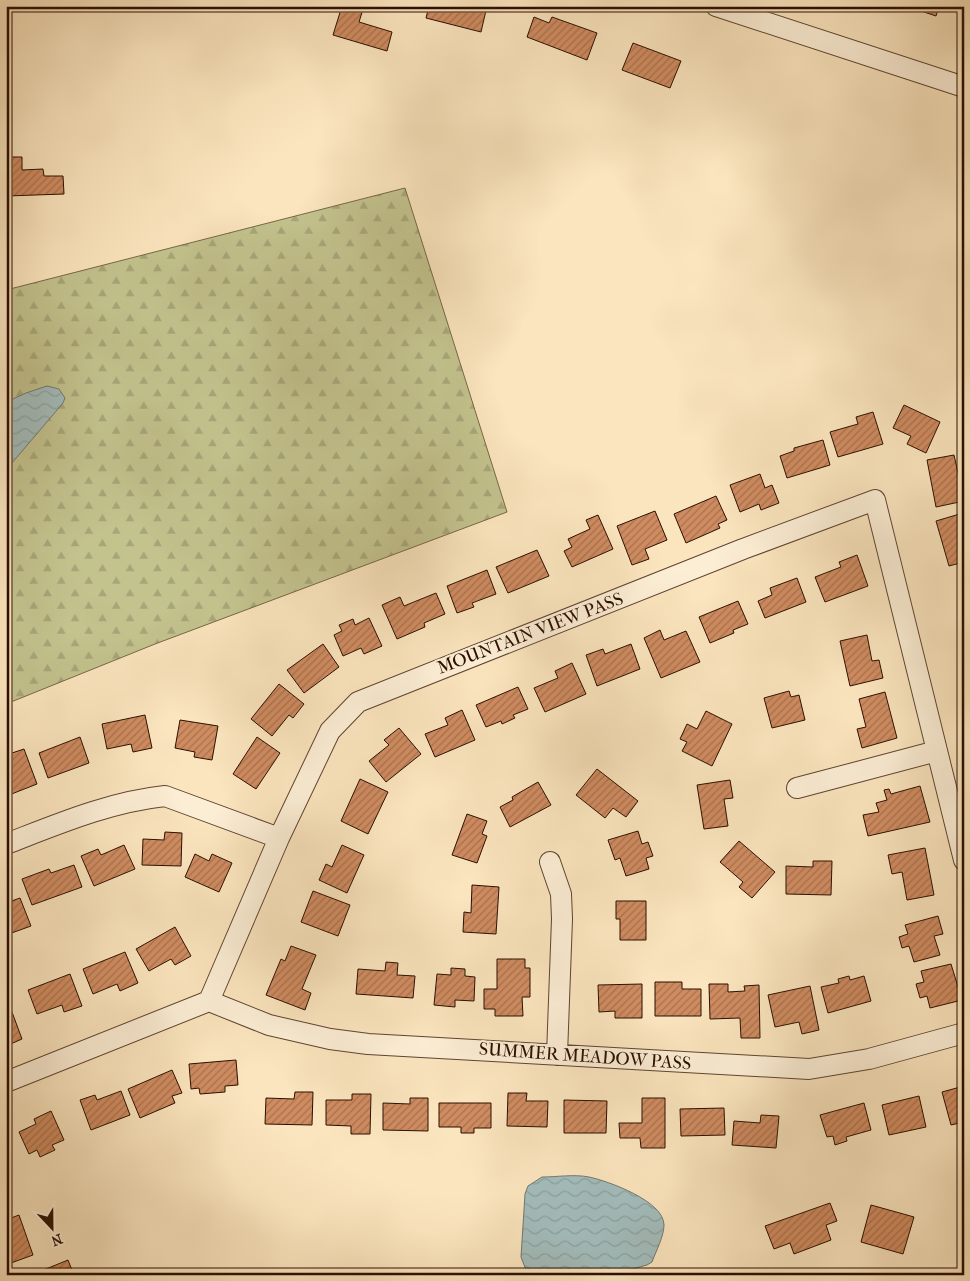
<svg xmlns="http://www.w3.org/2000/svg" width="970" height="1281" font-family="'IM FELL French Canon',serif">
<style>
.forest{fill:url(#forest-firs);stroke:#776847}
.water{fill:url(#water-waves);stroke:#737771}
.building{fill:url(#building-hatch);stroke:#2b0e00}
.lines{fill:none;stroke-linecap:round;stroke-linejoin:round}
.minor-casing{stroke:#5f4430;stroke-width:22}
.minor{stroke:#fceed5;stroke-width:20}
.labels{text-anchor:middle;stroke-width:4;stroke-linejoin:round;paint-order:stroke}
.street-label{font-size:18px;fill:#2b0e00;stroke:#fceed5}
</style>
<defs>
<pattern id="forest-firs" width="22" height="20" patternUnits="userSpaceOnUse" patternTransform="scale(1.25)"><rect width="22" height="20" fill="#c3c38e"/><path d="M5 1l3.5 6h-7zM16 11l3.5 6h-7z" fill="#a8a679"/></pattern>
<pattern id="water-waves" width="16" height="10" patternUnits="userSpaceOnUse" patternTransform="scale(1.25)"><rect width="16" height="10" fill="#a3bdbc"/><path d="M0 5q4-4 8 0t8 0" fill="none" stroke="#8ca1a0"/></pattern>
<pattern id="building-hatch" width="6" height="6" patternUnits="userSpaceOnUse" patternTransform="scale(1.25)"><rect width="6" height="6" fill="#d08c61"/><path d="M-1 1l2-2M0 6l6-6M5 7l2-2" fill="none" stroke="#a9714e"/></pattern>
</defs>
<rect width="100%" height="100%" fill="#fbe5be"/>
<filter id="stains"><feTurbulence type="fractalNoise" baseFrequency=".004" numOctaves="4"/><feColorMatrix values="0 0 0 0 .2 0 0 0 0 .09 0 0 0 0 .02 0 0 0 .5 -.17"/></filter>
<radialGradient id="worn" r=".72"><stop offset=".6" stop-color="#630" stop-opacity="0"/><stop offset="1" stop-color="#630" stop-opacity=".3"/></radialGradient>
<path class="forest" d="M405,188L507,512L155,644L6,704V290Z"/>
<path class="water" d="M47,386L59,389L65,398L63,403L6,470V402L26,393Z
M542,1177C557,1177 574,1174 589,1177C608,1181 664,1201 664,1225C664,1236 656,1251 652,1262L647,1265L610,1275H566L526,1270L521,1257L525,1194L528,1186Z"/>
<path class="building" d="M342,6H364L359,22L392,32L387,51L333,35Z
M429,6H487L481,32L426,18Z
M906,6H939L936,16Z
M534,17L549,23L552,17L597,33L587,60L527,37Z
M633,43L681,61L670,88L622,70Z
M6,157H22V170L43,169L44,176H63L64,194L6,196Z
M904,405L940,422L926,453L907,444L911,436L893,428Z
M873,412L883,444L838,457L830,432L858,424L856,417Z
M823,440L830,465L787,478L780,456L794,451V448Z
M954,455L960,482H964V501L936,507L927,460Z
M760,474L765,488L772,485L779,503L761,510L759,504L740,512L730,485Z
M716,496L727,520L718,524L720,528L686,543L674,514Z
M655,511L667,540L645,549L649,559L632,565L617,526Z
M963,513L964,562L949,566L936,521Z
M598,515L613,549L572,567L564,551L572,547L568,539L590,529L586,520Z
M537,550L549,576L508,593L496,567Z
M857,555L868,586L825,602L815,577L841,567L839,562Z
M487,570L496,594L472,603L474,607L457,613L447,586Z
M797,578L806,602L765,618L758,601L772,595L770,588Z
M436,593L445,614L424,623L425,627L397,639L382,605L400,597L404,606Z
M738,601L748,624L733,630L734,633L710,643L699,617Z
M369,618L382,646L364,654L361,648L343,656L334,635L342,631L339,625L353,619L355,625Z
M660,630L664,640L686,631L700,662L661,678L644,638Z
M867,635L872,661L879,660L883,678L850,686L840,641Z
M323,644L339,667L304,693L287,670Z
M631,644L640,669L597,686L586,655L603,649L605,654Z
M572,663L586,694L545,712L534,688L558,678L555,671Z
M279,684L304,704L293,718L289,715L272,736L251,719Z
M518,687L528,709L513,715L515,718L502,724L501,721L486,727L476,705Z
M789,691L791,697L799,695L805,720L772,728L764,698Z
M885,692L897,738L862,748L857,729L866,727L859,699Z
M462,710L475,740L435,757L425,734L448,725L445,718Z
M706,711L732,724L712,766L682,751L687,742L680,739L687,724L697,729Z
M145,715L152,748L133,752L131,744L107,749L102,724Z
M180,720L218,726L212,760L194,757L195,752L175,748Z
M399,728L421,754L386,782L369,761L389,745L384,740Z
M80,737L89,763L48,778L39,753Z
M257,737L280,753L256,789L233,774Z
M24,749L37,784L9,795L6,788V755Z
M597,769L638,801L626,817L613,808L605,818L576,795Z
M360,779L388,792L368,834L341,821Z
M730,780L733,798L724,799L728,826L704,829L697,785Z
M538,782L551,805L510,827L500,807L513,800L512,797Z
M920,786L930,822L868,836L863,815L879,812L876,803L887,800L884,790L889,789L891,794Z
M467,814L487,821L482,834L487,836L477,863L452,855Z
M638,831L642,844L648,842L653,856L646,858L649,869L626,876L620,858L615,860L608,840Z
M165,832L182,833L181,866L142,865L143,839L164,840Z
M739,841L775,872L752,898L739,887L743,882L720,862Z
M124,845L135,869L94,886L81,856L98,849L101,855Z
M342,845L364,855L347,893L319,880L326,864L332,867Z
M925,848L934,895L907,900L902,872L892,874L888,855Z
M195,854L209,861L212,854L232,863L219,892L185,877Z
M813,861H832L831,895L786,894V866L813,867Z
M74,865L82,887L32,905L22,879L49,869L51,873Z
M472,885L499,887L496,934L463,932L464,912L471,913Z
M313,891L350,905L338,936L301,922Z
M20,898L31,926L6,935V903Z
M616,901H646V940H620V919H616Z
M938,916L943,934L934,936L940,955L914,962L909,946L902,948L899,937L908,934L905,925Z
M175,927L191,956L175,965L171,959L149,971L136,949Z
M291,946L316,955L302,989L311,993L305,1010L266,995L281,959L285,961Z
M125,952L138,983L120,991L117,984L93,994L83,969Z
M497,959H525V968H530V997H522L523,1016H495V1009H484V989H497Z
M386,962L398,963L397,975L415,976L413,998L356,994L358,969L385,971Z
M951,964L962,1000L930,1008L927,996L920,998L916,984L924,982L921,971Z
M451,968L465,969V976L475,977L474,1001L455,1000V1007L434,1005L437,974L451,975Z
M70,974L82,1006L64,1012L62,1005L37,1014L28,990Z
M849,976L850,980L864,976L871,1001L828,1013L821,987L839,983L838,979Z
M655,982H682V989H701V1016H655Z
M642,984V1018H615V1011L599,1012L598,985Z
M709,984H728V992L745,991L744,986L759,985L760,1038H741L740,1018L710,1019Z
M810,986L819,1030L802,1034L799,1022L775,1027L768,995Z
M9,1004L22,1039L6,1046V1005Z
M236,1060L238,1085L225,1086V1092L200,1094L199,1088L191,1089L189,1064Z
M172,1070L182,1093L172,1096L175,1103L140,1118L128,1089Z
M964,1086V1114H962L964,1122L951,1125L942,1092Z
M121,1091L130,1115L91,1130L80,1100L95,1095L97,1100Z
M295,1092H313L312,1125L265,1124L266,1098L294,1099Z
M508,1093H527L526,1101H548L547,1127L507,1126Z
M352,1094H371L370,1134H351V1126L326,1125V1100H352Z
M919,1096L926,1127L889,1135L882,1105Z
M410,1098H428V1131L383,1130V1103L410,1104Z
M642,1098H665V1148H641L640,1138H620L619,1123H642Z
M564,1100L607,1101L606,1133H564Z
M439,1103H491V1128H474V1133H461V1127H439Z
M864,1103L871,1130L846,1137L847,1141L835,1145L833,1136L827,1137L820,1115Z
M724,1108L725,1135L681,1136L680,1109Z
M51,1111L64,1140L52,1145L55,1150L40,1157L37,1150L29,1154L19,1132L36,1124L34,1119Z
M761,1115L779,1116L776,1148L732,1145L734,1121L760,1123Z
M830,1203L837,1221L826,1225L831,1240L794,1254L790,1243L774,1249L765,1226Z
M871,1205L914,1217L903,1254L861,1242Z
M19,1215L33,1255L11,1263L6,1251V1220Z
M68,1260L74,1275H37L36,1273Z"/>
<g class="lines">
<defs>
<path id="minor" d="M716,6L964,87
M797,788L937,751
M6,844C58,824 109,802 165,796L279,838
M550,862L561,894L562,919L557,1055
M209,1001L269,1025L330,1039L368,1044L809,1069L869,1059L964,1033
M6,1082L209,1001L279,838L330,731L358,702L743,549L875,500L964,860"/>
</defs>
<use href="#minor" class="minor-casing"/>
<use href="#minor" class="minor"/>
</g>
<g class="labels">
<g class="street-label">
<text transform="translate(530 633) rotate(-21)" y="6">MOUNTAIN VIEW PASS</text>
<text transform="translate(585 1056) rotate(4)" y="6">SUMMER MEADOW PASS</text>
</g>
</g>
<rect width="970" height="1281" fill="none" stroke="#fbe5be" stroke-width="25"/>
<rect x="8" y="8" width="955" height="1266" fill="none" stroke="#2b0e00" stroke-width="2.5"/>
<rect x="12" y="12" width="945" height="1256" fill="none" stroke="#2b0e00"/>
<g transform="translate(52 1228) rotate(158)" stroke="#fceed5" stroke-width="4" paint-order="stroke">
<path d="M0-4L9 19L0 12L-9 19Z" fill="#2b0e00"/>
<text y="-8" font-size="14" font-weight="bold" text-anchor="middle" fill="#2b0e00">N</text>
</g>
<rect width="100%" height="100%" filter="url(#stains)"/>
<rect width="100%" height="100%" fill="url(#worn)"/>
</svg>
